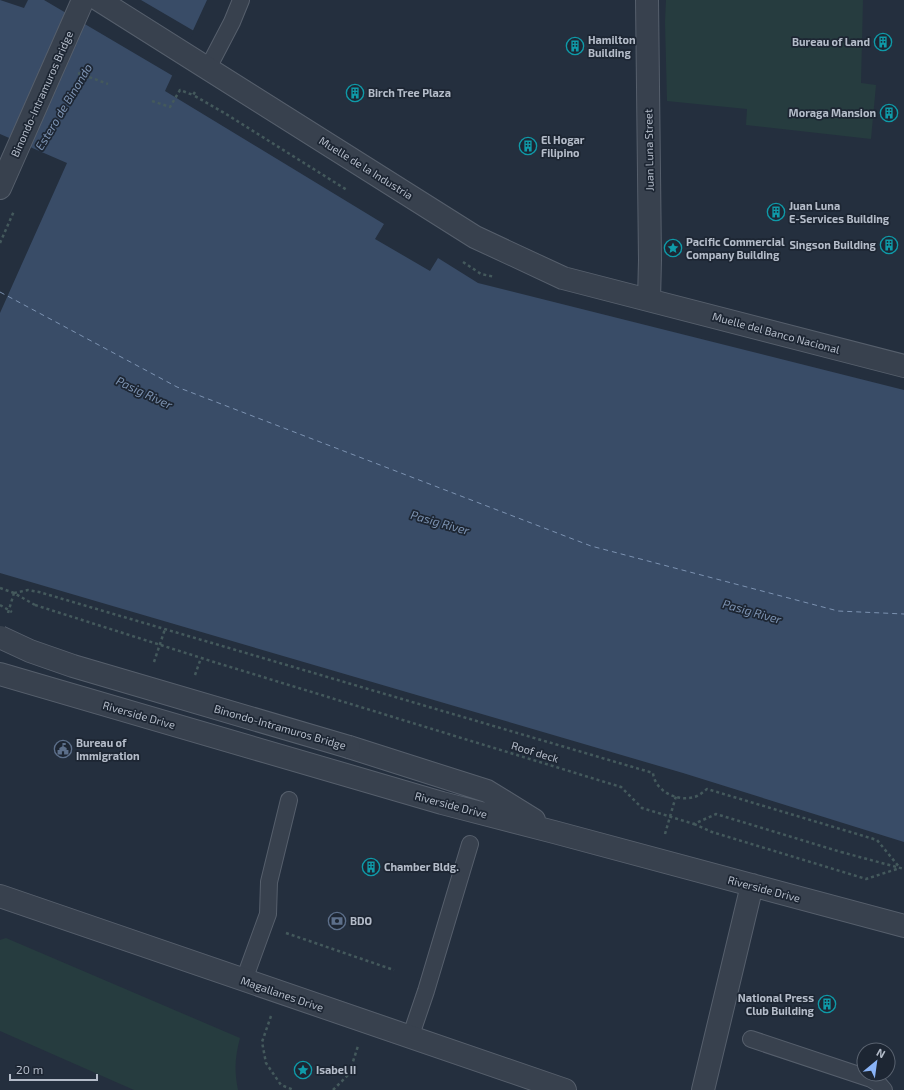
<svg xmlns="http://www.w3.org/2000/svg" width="904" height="1090" font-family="'Exo 2',sans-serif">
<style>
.green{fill:#263c3f}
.water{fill:#394c67}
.pier{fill:#242f3e}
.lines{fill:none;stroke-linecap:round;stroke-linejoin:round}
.ferry{stroke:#7c92b1;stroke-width:1;stroke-dasharray:5 4;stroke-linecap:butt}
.service-casing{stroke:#565f6c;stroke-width:18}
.tertiary-casing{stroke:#565f6c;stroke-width:24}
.path{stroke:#44595c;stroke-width:2.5;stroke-dasharray:3 3;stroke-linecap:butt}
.service{stroke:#38414e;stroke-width:16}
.tertiary{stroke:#38414e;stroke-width:22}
.tertiary-bridge-casing{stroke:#565f6c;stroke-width:24;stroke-linecap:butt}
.path-bridge{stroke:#44595c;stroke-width:2.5;stroke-dasharray:3 3;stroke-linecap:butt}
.tertiary-bridge{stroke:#38414e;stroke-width:22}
.labels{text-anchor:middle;stroke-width:3.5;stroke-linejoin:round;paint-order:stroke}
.poi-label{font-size:11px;font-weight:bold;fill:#b4bcc9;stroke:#1d2633;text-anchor:start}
.street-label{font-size:11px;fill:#b4bcc9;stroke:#1d2633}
.water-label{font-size:12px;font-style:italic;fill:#7c92b1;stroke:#1d2633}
</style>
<rect width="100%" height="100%" fill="#242f3e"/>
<path class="green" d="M666,0H863L861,83L876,85L871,139L746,125L747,109L667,101L665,22Z
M6,938L240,1038C235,1057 234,1070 238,1090H134L0,1031V940Z"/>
<path class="water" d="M0,0L24,8L28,0H207L165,91L384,224L375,239L430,271L438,258L478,283L904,390V842L683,773L0,573Z"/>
<path class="pier" d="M44,0H141L194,31L173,76Z
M0,134L67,163L0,313Z"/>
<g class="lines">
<path class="ferry" d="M0,292L177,387L591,546L838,611L904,614"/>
<defs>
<path id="service" d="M208,68L232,22L241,0
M244,980L268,914L269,882L289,800
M410,1038L426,991L470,844
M751,1039L871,1079L878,1083L884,1090"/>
<path id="tertiary" d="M99,0L475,237L563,278L904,366
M647,0L650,260L649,300
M0,188L83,0
M0,674L442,803L554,832L904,926
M349,747L487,791L534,820
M0,896L565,1090
M703,1090L752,885"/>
</defs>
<use href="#service" class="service-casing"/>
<use href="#tertiary" class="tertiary-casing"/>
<path class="path" d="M78,73L108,84
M195,92L193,95L226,114L347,190
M152,101L170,107L180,90L193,95
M0,243L14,211
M463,262L481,274L495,277
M0,588L14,593L35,605
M14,593L28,590L39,592L653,773C655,791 677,802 694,797C699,796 703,792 707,789L877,840L900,868
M8,613L14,593
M154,662L165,629
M195,675L201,658
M694,824L712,832L866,879L900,868
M665,834L676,796
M841,852L904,869
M286,933L394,970
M271,1016L262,1042L266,1063L281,1085L294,1090
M333,1090L349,1074L358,1046"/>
<use href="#service" class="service"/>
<use href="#tertiary" class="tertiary"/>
<defs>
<path id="tertiary-bridge" d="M0,637L30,651L73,666L349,747"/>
</defs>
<use href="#tertiary-bridge" class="tertiary-bridge-casing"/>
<path class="path-bridge" d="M0,605L12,612
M35,605L214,662L621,787L642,808L694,824L716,814L841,852"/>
<use href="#tertiary-bridge" class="tertiary-bridge"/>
</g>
<defs>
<symbol id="building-ring" viewBox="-11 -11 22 22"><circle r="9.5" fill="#1d2633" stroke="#0f9aa8" stroke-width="1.5"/><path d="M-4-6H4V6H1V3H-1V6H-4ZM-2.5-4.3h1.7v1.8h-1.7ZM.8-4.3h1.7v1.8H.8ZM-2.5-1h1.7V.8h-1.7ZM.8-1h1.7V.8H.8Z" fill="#0f9aa8"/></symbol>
<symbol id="sight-ring" viewBox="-11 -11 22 22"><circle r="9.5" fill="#1d2633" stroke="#0f9aa8" stroke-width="1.5"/><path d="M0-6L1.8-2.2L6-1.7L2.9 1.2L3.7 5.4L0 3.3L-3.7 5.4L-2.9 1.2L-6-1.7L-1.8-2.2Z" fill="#0f9aa8"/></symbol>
<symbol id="civic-ring" viewBox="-11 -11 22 22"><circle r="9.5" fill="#1d2633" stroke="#5c6f8a" stroke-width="1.5"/><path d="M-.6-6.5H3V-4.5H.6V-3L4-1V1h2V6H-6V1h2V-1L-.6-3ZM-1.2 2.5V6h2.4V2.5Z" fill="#5c6f8a"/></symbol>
<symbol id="bank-ring" viewBox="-11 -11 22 22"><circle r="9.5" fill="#1d2633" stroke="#5c6f8a" stroke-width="1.5"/><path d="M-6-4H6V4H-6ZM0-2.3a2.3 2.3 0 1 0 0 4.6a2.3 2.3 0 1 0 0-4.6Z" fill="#5c6f8a"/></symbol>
</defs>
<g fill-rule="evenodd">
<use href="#building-ring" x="873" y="32" width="20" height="20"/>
<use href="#building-ring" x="565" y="36" width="20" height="20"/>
<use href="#building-ring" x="345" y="83" width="20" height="20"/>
<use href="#building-ring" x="879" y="103" width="20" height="20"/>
<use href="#building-ring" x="518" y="136" width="20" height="20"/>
<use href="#building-ring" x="766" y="202" width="20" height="20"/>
<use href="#building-ring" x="879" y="235" width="20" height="20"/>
<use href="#sight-ring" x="663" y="238" width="20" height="20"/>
<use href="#civic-ring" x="53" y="739" width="20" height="20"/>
<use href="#building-ring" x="361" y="857" width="20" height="20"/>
<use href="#bank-ring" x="327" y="911" width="20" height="20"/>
<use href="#building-ring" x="817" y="994" width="20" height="20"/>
<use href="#sight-ring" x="293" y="1060" width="20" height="20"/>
</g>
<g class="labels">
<g class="poi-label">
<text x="588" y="44">Hamilton<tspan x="588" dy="13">Building</tspan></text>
<text x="870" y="46" text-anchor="end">Bureau of Land</text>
<text x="368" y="97">Birch Tree Plaza</text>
<text x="876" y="117" text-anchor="end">Moraga Mansion</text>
<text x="541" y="144">El Hogar<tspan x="541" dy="13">Filipino</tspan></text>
<text x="789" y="210">Juan Luna<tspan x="789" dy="13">E-Services Building</tspan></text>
<text x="686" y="246">Pacific Commercial<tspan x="686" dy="13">Company Building</tspan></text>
<text x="876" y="249" text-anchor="end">Singson Building</text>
<text x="76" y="747">Bureau of<tspan x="76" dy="13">Immigration</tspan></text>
<text x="384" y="871">Chamber Bldg.</text>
<text x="350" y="925">BDO</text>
<text x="814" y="1002" text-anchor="end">National Press<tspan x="814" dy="13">Club Building</tspan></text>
<text x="316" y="1074">Isabel II</text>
</g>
<g class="street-label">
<text transform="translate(42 94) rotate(-66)" y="4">Binondo-Intramuros Bridge</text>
<text transform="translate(649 150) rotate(-91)" y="4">Juan Luna Street</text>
<text transform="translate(366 168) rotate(32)" y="4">Muelle de la Industria</text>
<text transform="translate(776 333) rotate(15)" y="4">Muelle del Banco Nacional</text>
<text transform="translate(139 715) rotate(16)" y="4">Riverside Drive</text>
<text transform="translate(280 727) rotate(16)" y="4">Binondo-Intramuros Bridge</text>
<text transform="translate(535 752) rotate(17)" y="4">Roof deck</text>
<text transform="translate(451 805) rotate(15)" y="4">Riverside Drive</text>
<text transform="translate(764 889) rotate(15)" y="4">Riverside Drive</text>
<text transform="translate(282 994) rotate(19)" y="4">Magallanes Drive</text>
</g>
<g class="water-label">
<text transform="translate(64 107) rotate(-59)" y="4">Estero de Binondo</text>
<text transform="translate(144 393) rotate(25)" y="4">Pasig River</text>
<text transform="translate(440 523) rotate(16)" y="4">Pasig River</text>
<text transform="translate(752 612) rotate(16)" y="4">Pasig River</text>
</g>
</g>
<g transform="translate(876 1062) rotate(29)"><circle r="19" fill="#1d2633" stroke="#59626f"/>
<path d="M0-3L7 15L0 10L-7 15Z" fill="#8ab4f8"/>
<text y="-6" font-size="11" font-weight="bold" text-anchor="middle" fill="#b4bcc9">N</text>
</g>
<path d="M10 1074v6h87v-6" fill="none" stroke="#b4bcc9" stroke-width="2"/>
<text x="16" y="1074" font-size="12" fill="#b4bcc9" stroke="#1d2633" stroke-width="3" paint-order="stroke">20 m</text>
</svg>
